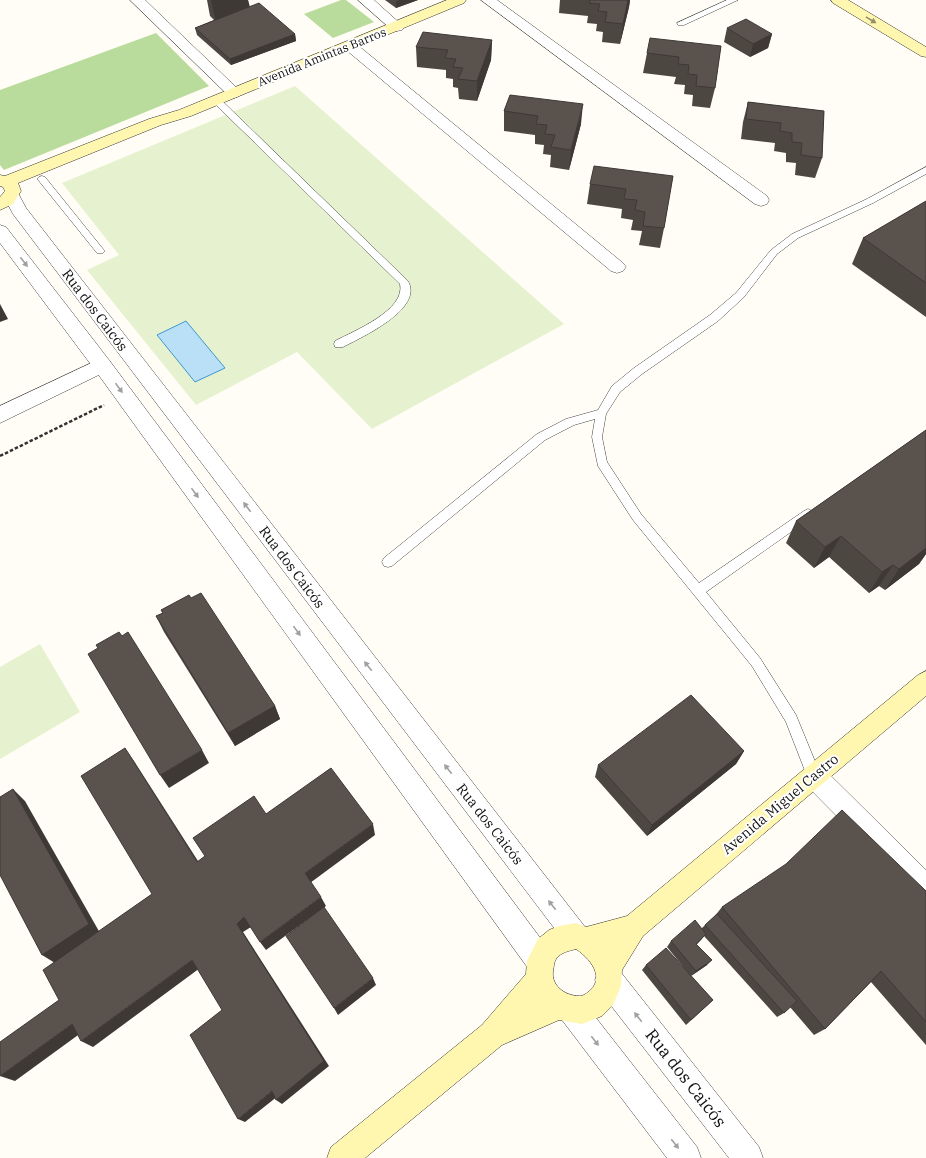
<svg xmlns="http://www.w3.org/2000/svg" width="926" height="1158" font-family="'IBM Plex Serif',serif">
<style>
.forest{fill:#b9dc9c}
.pitch{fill:#e6f2cf}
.water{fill:#b9e0f7;stroke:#3f96cf}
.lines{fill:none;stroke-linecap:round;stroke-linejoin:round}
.service-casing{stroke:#444;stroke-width:1}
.minor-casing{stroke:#444;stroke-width:1}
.tertiary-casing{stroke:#444;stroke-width:1}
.secondary-casing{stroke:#333;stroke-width:1}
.path{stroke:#333;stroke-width:2.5;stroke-dasharray:3.5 2;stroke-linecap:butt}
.service{fill:#fff;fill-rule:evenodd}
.minor{fill:#fff;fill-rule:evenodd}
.tertiary{fill:#fff;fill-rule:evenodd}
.secondary{fill:#fff6b0;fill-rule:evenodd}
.wall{fill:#4d4742}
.shaded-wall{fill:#3f3936}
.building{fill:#5a524d;stroke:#3f3936}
.oneway{fill:#948f68}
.oneway2{fill:#a0a0a0}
.labels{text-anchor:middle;stroke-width:4;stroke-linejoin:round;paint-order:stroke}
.far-street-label{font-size:12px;fill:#111;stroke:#fff}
.street-label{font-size:14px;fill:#111;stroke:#fff}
.near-street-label{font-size:17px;fill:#111;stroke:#fff}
</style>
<rect width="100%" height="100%" fill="#fffdf5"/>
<path class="forest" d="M341,0H346L374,22L333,38L304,14Z
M156,33L209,86L4,170L0,165V90Z"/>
<path class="pitch" d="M295,86L564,324L372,429L297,352L196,405L87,270L119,255L62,183Z
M40,644L80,712L0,759V667Z"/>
<path class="water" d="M186,321L225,368L195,382L157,335Z"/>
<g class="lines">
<defs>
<path id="service" d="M727,0H738L684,25H678L677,23Z
M216,97L219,98L408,281C424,309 362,337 343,347H335L334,344L335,341C354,331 406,310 400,284L213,102L212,100L213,98Z
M926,167V174L873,203L798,238L777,254L744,297L718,321L642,374L620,392L606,414L602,437L607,462L641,514L699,583L804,511L808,509L812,511L814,514L812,517L706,592L760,658L796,715L821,776L819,781L814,782L809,781L786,722L752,666L633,520L598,466L592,437L595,419L574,425L545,440L392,566L388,567L384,566L382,562L384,558L537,434L566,419L598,410L612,386L634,368L710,315L736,293L771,250L792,234L867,199Z
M42,176L45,177L103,249L105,251L103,253H97L39,181L37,179L39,177Z"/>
<path id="minor" d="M130,0H145L239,90L242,93L239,96L234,98L229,96Z
M358,0H374L404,27L402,30L397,31L392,30Z
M481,0H497L767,196L769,200L767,204L761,206L755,204Z
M350,42L355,43L623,263L626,267L623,271L617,273L611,271L345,49L343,46L345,43Z
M102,358L109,360L112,365L109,370L0,423V406Z
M814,764L823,768L926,870V901L917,897L805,784L802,776L805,768Z"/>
<path id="tertiary" d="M11,190L17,191L26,208L585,927L589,936L585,945L576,949L567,945L13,214L3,195L5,191Z
M0,225L6,227L109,360L550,951L554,961L550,971L540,975L530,971L95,370L0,243Z
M609,966L619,970L759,1147L763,1158H729L599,990L595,980L599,970Z
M572,996L582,1000L697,1147L701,1158H667L562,1020L558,1010L562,1000Z"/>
<path id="secondary" d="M447,0H466L464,3L191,116L161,125L18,183L21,191L13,204L0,210V197L5,191L3,187L0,186V175L5,176L149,119L179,110Z
M831,0H848L926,47V57L921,56L833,3Z
M926,671V696L643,936L622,970L621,986L613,1005L602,1016L582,1024L559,1020L502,1045L365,1158H327L331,1147L482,1025L526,974L527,961L538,939L549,930L559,926L576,923L586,927L627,916L918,675ZM576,949C594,961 608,983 582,996C567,997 551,987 553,971C554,966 554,962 556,959C561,952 569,951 576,949Z"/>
</defs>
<use href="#service" class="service-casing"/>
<use href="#minor" class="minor-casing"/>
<use href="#tertiary" class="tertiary-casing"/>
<use href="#secondary" class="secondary-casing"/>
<path class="path" d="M0,456L104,405"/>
<use href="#service" class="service"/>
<use href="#minor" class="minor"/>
<use href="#tertiary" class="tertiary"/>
<use href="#secondary" class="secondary"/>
</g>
<path class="wall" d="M207,0H248L250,7L295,34L296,41L231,65L197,35L195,28L214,20L210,16Z
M385,0H418L396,8Z
M560,0H630L629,7L620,44L602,42L603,32L596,31L597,24L587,23L588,16L559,13Z
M727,28L772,34L768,48L750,57L724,42Z
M492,40L491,60L477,101L459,99L458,88L453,87V79L446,78V70L417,67L416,47Z
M721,46L715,88L710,108L692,106L693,95L684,94L685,85L674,84L676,77L643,73L647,53Z
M510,95L581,124L569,170L550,167L551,155L543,154L544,145L535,144V135L504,131V111Z
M748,102L824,111L822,158L815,178L795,175L796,163L786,162V153L774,151L775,143L741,139L743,122Z
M673,176L664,228L660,248L639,245L642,231L631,230L633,220L621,218L622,209L587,204L590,184Z
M926,201V317L852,264L863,238Z
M926,430V554L919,564L885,590L879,586L869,593L829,557L814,568L786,543L796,521Z
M191,598L275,706L280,719L235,746L164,632L156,616L163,613L161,610Z
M744,751L736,764L647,836L595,777L598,765Z
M926,891V1045L871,982L825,1029L814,1035L790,1007L784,1013L777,1017L704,936L696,945L707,965L691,976L713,1000L686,1025L642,970L646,965L689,974L667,947L671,941L702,928L705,925L714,917L722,907Z"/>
<path class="shaded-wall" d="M211,0H248L250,11L216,22Z
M400,0H418L396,8V1Z
M628,0H630L629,7L620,44L623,24Z
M295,34L296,41L231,65L230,59Z
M772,34L768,48L750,57L753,44Z
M492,40L491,60L477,101V81Z
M583,104L581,124L569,170L571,150Z
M0,304L8,319L0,322Z
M841,536L829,557L814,568L825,547Z
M926,539V554L919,564L885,590L899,569Z
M893,565L879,586L869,593L882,572Z
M275,706L280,719L235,746L228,733Z
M125,748L134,761L205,872L197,862Z
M202,750L209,763L169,788L160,775Z
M744,751L736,764L647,836L652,825Z
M13,789L25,801L100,933L55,963L42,955Z
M373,824L375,835L310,883L305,873Z
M321,897L326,906L266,950L260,942Z
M244,917L251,927L243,932L329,1066L282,1104L276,1100L237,924Z
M706,934L701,940L691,950L696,944Z
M192,960L200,968L93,1047L81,1041Z
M712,960L707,965L691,976L696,971Z
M373,978L376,985L338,1015L334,1008Z
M72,1024L85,1030L15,1081L0,1076Z
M272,1091L278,1096L245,1122L238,1119Z"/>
<path class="building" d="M590,0H628L623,24L605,22L607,12L598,11L600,4L589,3Z
M259,3L295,34L230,59L195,28Z
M746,19L772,34L753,44L727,28Z
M423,32L492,40L477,81L458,79L463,68L453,67L456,59L445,58L448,50L416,47Z
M650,38L721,46L715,88L696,86L697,75L688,74L689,65L678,64L679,57L647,53Z
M510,95L583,104L571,150L551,147L555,135L545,134L547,125L536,124L538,116L504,111Z
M748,102L824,111L822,158L801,155L802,143L792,142V133L780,131L781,123L746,119Z
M594,166L673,176L664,228L643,226L645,212L635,210L637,200L624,199L626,189L590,184Z
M926,201V283L863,238Z
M926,430V548L899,569L893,565L882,572L841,536L825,547L796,521Z
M201,593L275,706L228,733L156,616L163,613L161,610L189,595L191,598Z
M119,632L122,636L128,632L202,750L160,775L88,654L98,648L96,645Z
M691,695L744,751L652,825L598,765Z
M125,748L197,862L205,856L193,838L254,796L266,814L331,768L373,824L305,873L321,897L260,942L244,917L237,924L324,1061L276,1100L272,1091L238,1119L190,1035L222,1010L192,960L81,1041L72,1024L0,1076V1042L59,1000L43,970L152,894L81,776Z
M13,789L89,924L42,955L0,875V797Z
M842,810L926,891V1022L881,971L825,1029L722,907L786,864Z
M324,907L373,978L334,1008L286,936Z
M717,914L797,1001L784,1013L705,925Z
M695,920L706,934L696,944L712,960L696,971L671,941Z
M666,948L713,1000L691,1020L646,965Z"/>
<defs><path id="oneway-solid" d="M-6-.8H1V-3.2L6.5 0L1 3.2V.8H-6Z"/></defs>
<use class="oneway" href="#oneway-solid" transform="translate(871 20) rotate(31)"/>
<g class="oneway2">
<use href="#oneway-solid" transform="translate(24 262) rotate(53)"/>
<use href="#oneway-solid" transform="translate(119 388) rotate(54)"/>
<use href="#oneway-solid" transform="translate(195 493) rotate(54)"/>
<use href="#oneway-solid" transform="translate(247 507) rotate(-127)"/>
<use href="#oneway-solid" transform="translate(297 631) rotate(54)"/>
<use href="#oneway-solid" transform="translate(368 666) rotate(-128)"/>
<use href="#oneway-solid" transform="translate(448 769) rotate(-128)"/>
<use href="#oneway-solid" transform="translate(552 905) rotate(-128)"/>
<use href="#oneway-solid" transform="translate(638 1017) rotate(-128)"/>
<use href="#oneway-solid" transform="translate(595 1041) rotate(52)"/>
<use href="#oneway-solid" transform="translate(675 1144) rotate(52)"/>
</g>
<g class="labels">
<g class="far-street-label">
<text transform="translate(322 57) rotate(-22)" y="4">Avenida Amintas Barros</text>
</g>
<g class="street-label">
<text transform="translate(95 310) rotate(53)" y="5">Rua dos Caicós</text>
<text transform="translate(292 567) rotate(53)" y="5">Rua dos Caicós</text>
<text transform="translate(780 804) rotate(-40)" y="5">Avenida Miguel Castro</text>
<text transform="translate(490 824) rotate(52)" y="5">Rua dos Caicós</text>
</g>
<g class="near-street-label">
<text transform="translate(686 1078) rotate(52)" y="6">Rua dos Caicós</text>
</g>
</g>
</svg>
